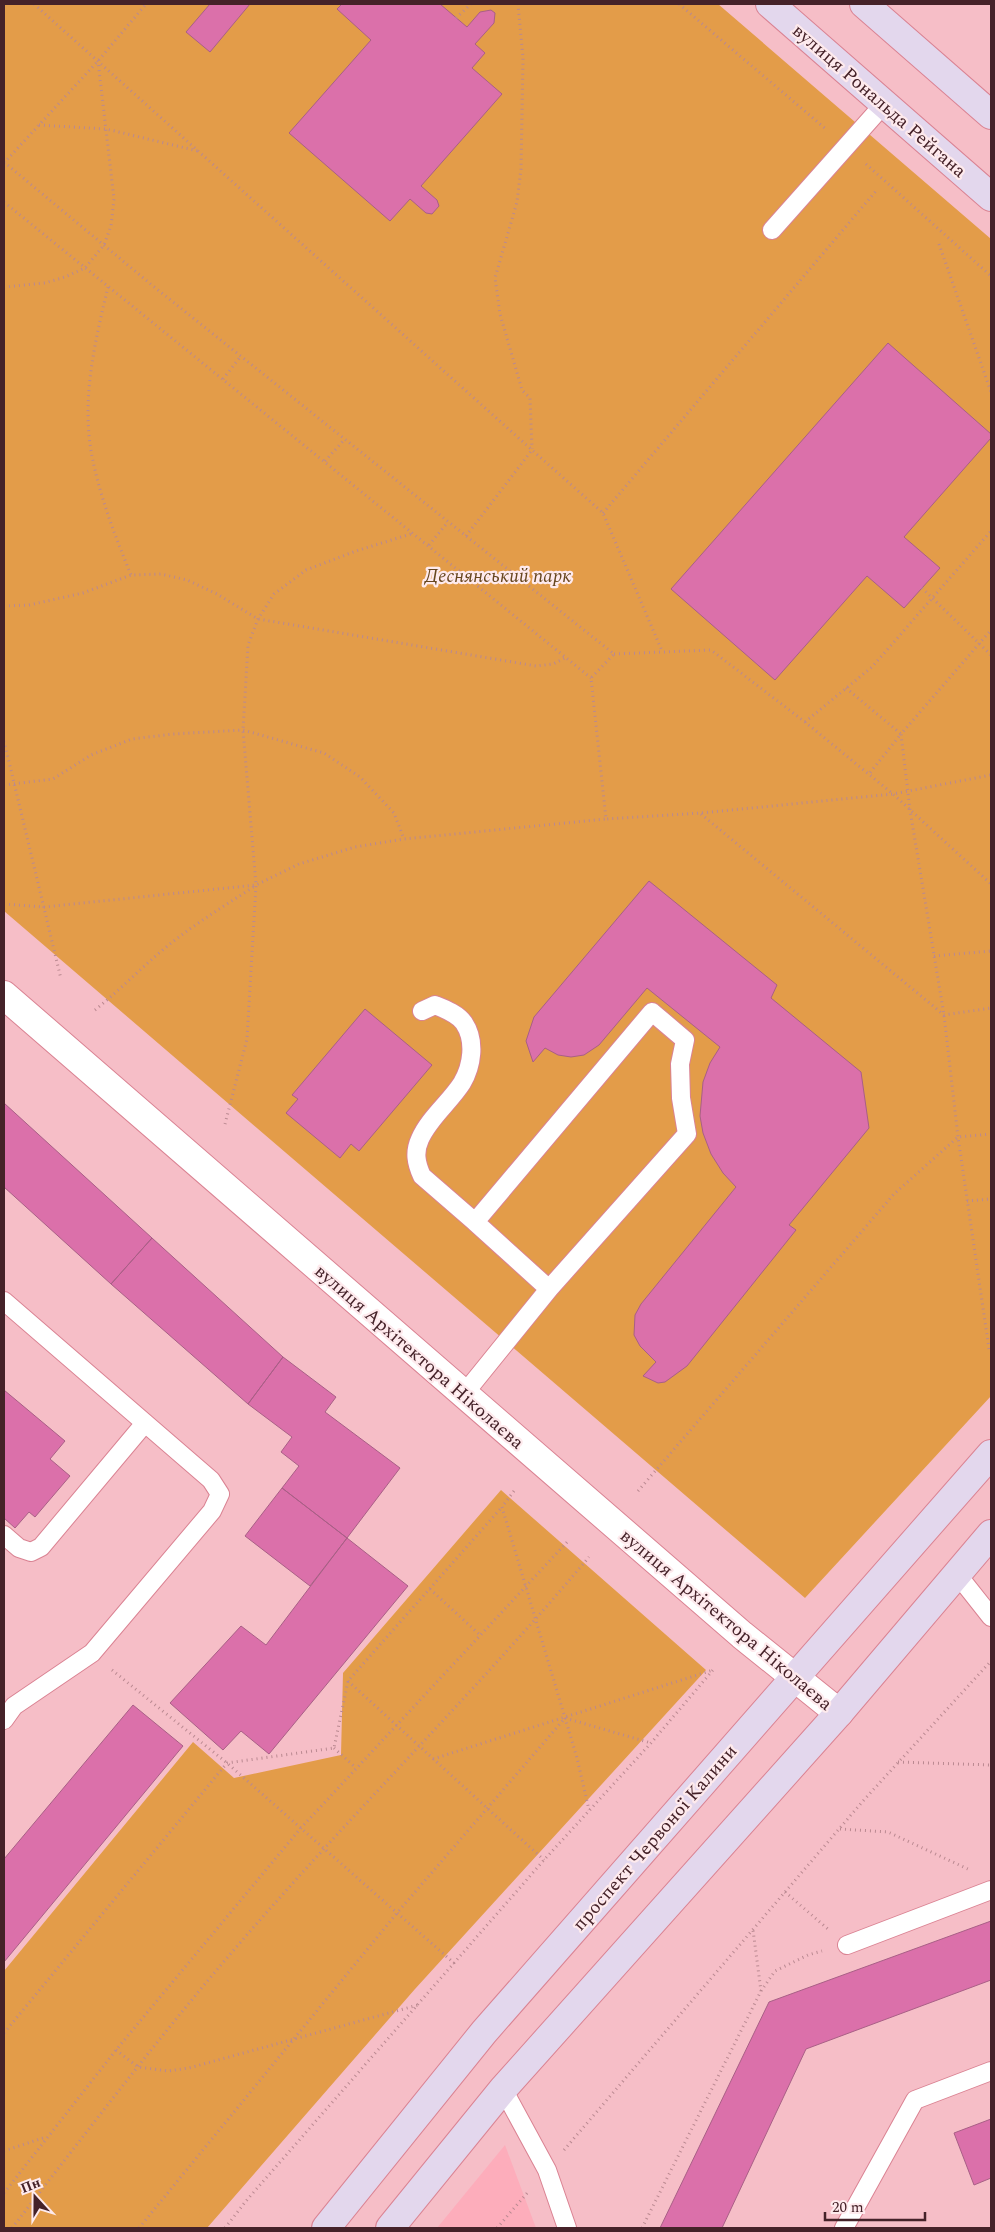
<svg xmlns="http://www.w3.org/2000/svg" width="995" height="2232" font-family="Spectral,serif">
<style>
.built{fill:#fdadbb}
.green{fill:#e39c49}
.building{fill:#db70aa;stroke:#a95f86}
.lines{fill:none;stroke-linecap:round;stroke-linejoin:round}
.lane-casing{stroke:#da8393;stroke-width:20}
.street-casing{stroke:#da8393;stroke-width:30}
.secondary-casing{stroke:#da8393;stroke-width:30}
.path{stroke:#ba8991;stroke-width:3;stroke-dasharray:1 4;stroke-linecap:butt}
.lane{stroke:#fff;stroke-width:18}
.street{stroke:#fff;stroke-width:28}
.secondary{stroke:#e3d7ed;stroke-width:28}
.labels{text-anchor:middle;stroke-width:4.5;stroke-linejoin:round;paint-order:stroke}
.street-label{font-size:19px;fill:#452229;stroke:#feeaed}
.park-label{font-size:19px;font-style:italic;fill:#67461e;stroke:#feeaed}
</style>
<rect width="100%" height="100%" fill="#f6bec7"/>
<path class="built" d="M505,2145L536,2228H437Z"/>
<path class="green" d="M4,4H718L991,239V1396L805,1598L4,911Z
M501,1490L706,1670L415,1989L207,2228H4V1971L193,1742L234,1778L341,1755L343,1673Z"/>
<path class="building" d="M210,4H250L210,52L186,32Z
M342,4H440L467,27L480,12L491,10L495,13L494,23L475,44L485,53L472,68L502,94L421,186L437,200L439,206L432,214L426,213L410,199L390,221L289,133L371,40L337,9Z
M888,343L991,434V438L904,537L940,568L904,608L867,576L775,680L671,589Z
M649,881L777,985L771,998L861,1072L869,1128L789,1225L796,1230L687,1366L665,1382L658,1383L643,1376L656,1362L640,1346L634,1335L635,1315L641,1304L736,1187L723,1173L711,1154L703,1133L700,1116L703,1082L710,1063L720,1047L647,988L599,1045L584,1055L571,1057L558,1055L545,1048L533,1062L526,1041L534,1017Z
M365,1009L432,1065L359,1151L351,1144L340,1158L286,1113L298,1099L292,1095Z
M4,1103L152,1238L111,1284L4,1187Z
M152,1238L283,1357L248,1404L111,1284Z
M283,1357L336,1397L325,1412L400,1468L347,1538L282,1488L299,1466L281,1452L292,1437L248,1404Z
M4,1390L65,1441L50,1459L70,1476L35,1517L29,1512L15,1528L4,1518Z
M282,1488L347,1538L310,1586L245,1536Z
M347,1538L408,1586L269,1754L241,1731L223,1750L170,1703L241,1626L266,1645Z
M133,1705L183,1746L4,1962V1859Z
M991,1921V1980L806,2049L722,2228H660L769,2002Z
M991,2119V2178L974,2185L954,2133Z"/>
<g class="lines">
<defs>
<path id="lane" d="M772,230L884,104
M422,1011L435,1005C445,1009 458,1014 464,1023C476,1041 472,1066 462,1083C450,1102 429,1118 420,1139C414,1152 416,1163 422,1176L475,1222L652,1012L685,1040L680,1064L681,1098L687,1134L549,1289L464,1394
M475,1222L549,1289
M4,1301L211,1480L220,1494L212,1511L92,1653L14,1706L4,1720
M4,1535L19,1548L31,1552L41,1547L145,1423
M957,1574L991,1617
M847,1945L991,1890
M503,2089L547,2170L567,2228
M844,2228L915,2100L991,2071"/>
<path id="street" d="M4,995L742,1635L839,1713"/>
<path id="secondary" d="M770,4L991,197
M864,4L991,115
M326,2228L484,2032L991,1454
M390,2228L503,2089L839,1713L991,1534"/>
</defs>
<use href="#lane" class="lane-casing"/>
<use href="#street" class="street-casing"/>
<use href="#secondary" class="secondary-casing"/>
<path class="path" d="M34,4L532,450
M518,4L523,58L521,169L517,202L495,278L500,314L522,390L530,398L532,449
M679,4L827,130
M456,18L471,4
M39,125L106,129L198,151
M4,162L153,286L614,654L591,678L606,819L701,813L893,794L991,775
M4,163L98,61L146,4
M866,164L991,276
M4,202L591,678
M939,244L991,392
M4,287L45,283L65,277L85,268L104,245L111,226L114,199L98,61
M108,287C95,341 81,400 92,456C100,497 115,536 131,575
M223,379L241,356
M325,461L345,439
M603,513L876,191
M466,536L532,450L603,513L662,651
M429,545L448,522
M922,588L991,655
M4,606L29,605L83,593L131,575L161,574L187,580L217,594L258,619L536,666L553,664L567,657
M614,654L711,650L805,722L893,794L991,884
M846,688L901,734L869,774
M805,722L872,667L991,531
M4,741L61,979
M4,785L53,779L91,755L132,739L173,734L243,730L324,753L360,777L394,813L404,839
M701,814L944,1015L991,1008
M4,904L44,907L256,885L299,864L355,847L404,839L606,819
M934,956L991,951
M95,1010C120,990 141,968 165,948C193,925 224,906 255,886
M225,1124L247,1039L256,885L243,730L248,645L258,619L274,594L306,570L356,551L414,533
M967,1201L991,1199
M989,1349L958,1137L944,1015L910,810L901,734L991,630
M514,1491L502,1507L577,1758L589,1810
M638,1491L894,1194L958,1137L991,1134
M430,1589L480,1635
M112,1670L227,1763L455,1964
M348,1681L544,1860
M334,1748L356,1768
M433,1759L713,1670
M898,1762L991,1765
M840,1829L888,1832L970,1870
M785,1892L828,1929
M761,1991L775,1971L808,1955L822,1951
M4,2033L227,1763L334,1748L348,1681L502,1507
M116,2050L138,2067L168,2071L189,2068L418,2005
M564,2150L863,1801L991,1661
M4,2151L46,2137
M4,2193L116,2050L300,1829L569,1540
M12,2228C93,2124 173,2018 260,1920C368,1797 484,1682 589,1557
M139,2228L397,1913L565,1718L651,1743
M225,2228L246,2201L544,1860L651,1743L713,1670
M497,2228L528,2192
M642,2228L761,1991L753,1930"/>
<use href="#lane" class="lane"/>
<use href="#street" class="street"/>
<use href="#secondary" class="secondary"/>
</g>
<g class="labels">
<g class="street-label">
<text transform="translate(880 100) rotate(41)" y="7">вулиця Рональда Рейгана</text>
<text transform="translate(420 1356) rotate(41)" y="7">вулиця Архітектора Ніколаєва</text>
<text transform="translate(727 1619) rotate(40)" y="7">вулиця Архітектора Ніколаєва</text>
<text transform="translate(654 1837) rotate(-49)" y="7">проспект Червоної Калини</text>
</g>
<g class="park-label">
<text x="498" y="582">Деснянський парк</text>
</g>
</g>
<rect width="995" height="2232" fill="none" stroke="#452229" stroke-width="10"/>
<g transform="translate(35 2197) rotate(339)" stroke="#feeaed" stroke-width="4" paint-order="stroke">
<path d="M0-4L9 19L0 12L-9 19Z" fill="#452229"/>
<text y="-8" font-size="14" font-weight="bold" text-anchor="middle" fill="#452229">Пн</text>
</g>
<path d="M825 2212v8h100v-8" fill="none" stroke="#452229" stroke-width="2.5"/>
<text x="832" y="2212" font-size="15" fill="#452229" stroke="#feeaed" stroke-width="4" paint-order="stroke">20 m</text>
</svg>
